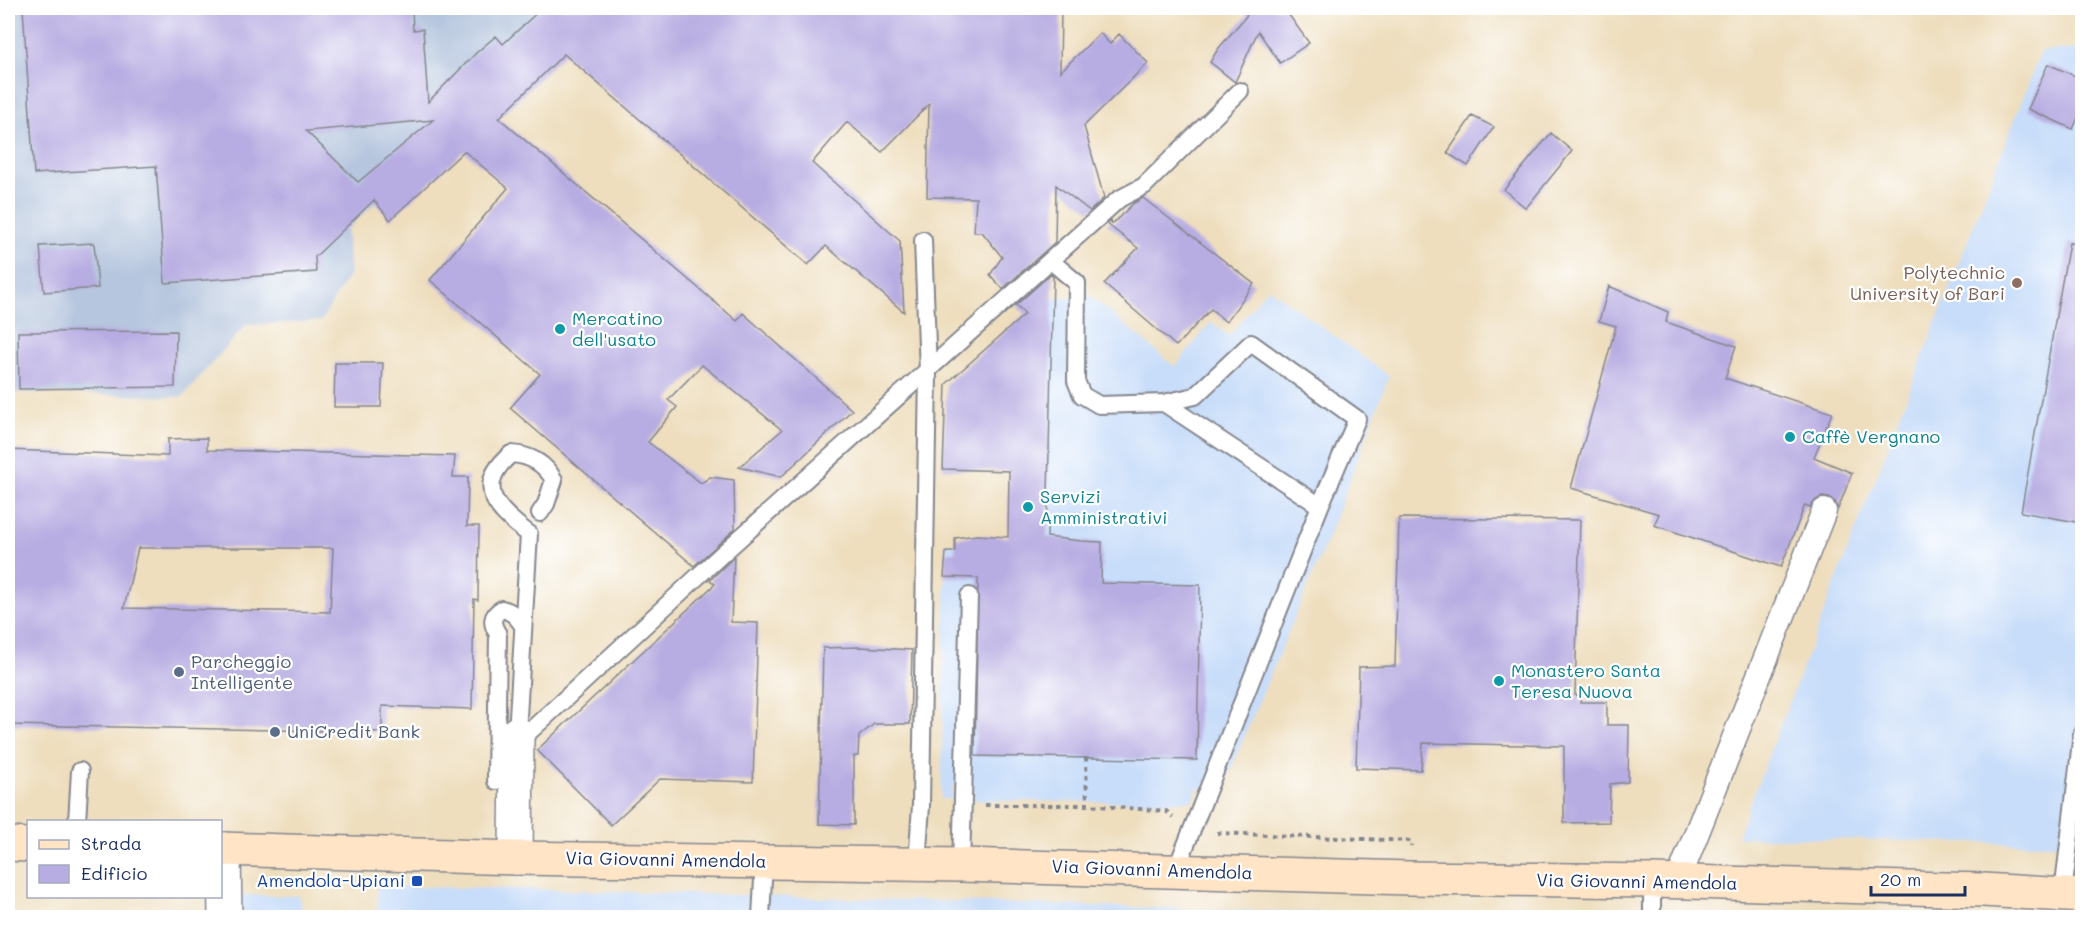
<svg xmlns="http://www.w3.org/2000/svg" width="2090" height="925" font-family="Mali,sans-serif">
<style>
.built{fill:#c8ddf9}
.industrial{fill:#b6c6de}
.building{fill:#b8ade2;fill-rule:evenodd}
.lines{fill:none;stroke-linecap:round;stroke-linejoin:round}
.service-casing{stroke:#84868e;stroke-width:20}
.pedestrian-casing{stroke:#84868e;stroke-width:27}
.minor-casing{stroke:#84868e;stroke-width:36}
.secondary-casing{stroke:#84868e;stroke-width:36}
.path{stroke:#84868e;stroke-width:4;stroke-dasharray:4.5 4.5;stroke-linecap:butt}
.service{stroke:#fff;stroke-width:16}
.pedestrian{stroke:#fff;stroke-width:24}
.minor{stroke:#fff;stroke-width:33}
.secondary{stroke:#ffe4c6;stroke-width:33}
.education-dot{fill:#8d6e63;stroke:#fff;stroke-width:2}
.culture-dot{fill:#0f9aa8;stroke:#fff;stroke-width:2}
.service-dot{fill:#5c6f8a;stroke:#fff;stroke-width:2}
.transit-dot{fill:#1a4fb4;stroke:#fff;stroke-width:2}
.labels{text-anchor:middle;stroke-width:4.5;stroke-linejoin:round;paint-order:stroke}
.education-label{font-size:18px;fill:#785e54;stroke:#fff;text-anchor:end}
.culture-label{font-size:18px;fill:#0d838f;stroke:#fff;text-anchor:start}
.service-label{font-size:18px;fill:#4e5e75;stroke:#fff;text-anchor:start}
.street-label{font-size:18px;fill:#1b2f5e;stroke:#fff}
.transit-label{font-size:18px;fill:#164399;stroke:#fff;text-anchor:end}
</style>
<rect width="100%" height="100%" fill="#fff"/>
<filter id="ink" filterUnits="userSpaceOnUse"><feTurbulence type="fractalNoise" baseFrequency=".0167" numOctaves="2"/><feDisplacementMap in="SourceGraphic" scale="12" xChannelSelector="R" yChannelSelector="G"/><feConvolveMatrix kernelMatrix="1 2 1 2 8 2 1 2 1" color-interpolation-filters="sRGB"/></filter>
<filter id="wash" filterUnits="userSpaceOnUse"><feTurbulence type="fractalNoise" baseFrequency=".008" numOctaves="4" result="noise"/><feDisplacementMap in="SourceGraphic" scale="24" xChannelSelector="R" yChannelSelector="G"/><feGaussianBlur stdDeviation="1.35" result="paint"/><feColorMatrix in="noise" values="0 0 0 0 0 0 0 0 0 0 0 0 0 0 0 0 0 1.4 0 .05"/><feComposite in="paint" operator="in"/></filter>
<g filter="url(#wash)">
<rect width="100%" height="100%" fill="#eedebe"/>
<path class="built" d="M2082,49V845L1737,837L2041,51Z
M1268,288L1389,376L1327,540L1223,788H1198L1192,801L1086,802L974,800L973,786H952V799H941L946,544L1047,552L1052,299L1090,296L1175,367L1211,322L1229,336Z
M377,886L565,890L1455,917L378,918Z
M238,895L299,896L303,917H240Z"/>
<path class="industrial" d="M8,8H627L596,43L568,19L346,230L350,273L321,321L246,325L182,397L8,392Z"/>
<g id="blocks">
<path class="building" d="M23,8H412L413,30L423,29L428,102L477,52L496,36L503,44L542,8H1061L1060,72L1100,33L1110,44L1119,34L1148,63L1084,126L1104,198L1090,211L1056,185L1055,242L1003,289L990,275L1002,257L982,232H974L976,198L927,197L929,104L882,152L847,122L812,163L900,241L904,312L826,246L808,265L564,54L499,118L737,321L743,313L852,410L781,477L739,467L782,430L702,365L668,400L677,407L648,442L701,483L710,477L734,480L735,529L694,566L510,408L540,374L430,280L508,188L464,151L390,220L374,200L315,257L316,272L165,283L156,166L34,174ZM433,120L358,182L306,131L423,121Z
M1241,8H1284L1309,43L1280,63L1258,31L1235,82L1210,62L1218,49L1247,15Z
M2048,64L2082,79V109L2073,129L2028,109Z
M1472,116L1494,127L1468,166L1447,153Z
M1551,133L1572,151L1526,208L1504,190Z
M1143,198L1254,284L1226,322L1211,309L1176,346L1104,284L1138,248L1107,224L1111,220L1112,224L1134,203Z
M94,243L98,288L44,292L40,246Z
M2069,243L2082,244V523L2021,512Z
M1051,274L1053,277L1047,537L1081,541L1102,542L1101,583L1200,585L1197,760L975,756L978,578L944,577L946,552H955V538L977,535L1008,537L1009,471L943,469L946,384L1025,314L1016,305Z
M1609,286L1668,312L1666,322L1736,346L1725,378L1832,413L1814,457L1852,473L1838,509L1835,502L1829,498L1822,497L1816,500L1810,507L1805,505L1781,567L1654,525L1659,514L1571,488L1616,326L1599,321Z
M176,331L175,387L19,389L18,332Z
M335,363H383L381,407H334Z
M207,438V450L455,456L453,477H468L467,526H479L478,600L474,599L472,709L382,706V732L8,725V450L168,456V439ZM138,548H333L330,612L124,608Z
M1399,518L1580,520L1575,695L1581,696L1580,702H1607V725H1629L1628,782L1610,784L1609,822L1564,823V746L1423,743L1421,770L1356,768L1359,667L1395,666Z
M734,557L731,622L758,623L753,782L660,779L611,825L537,750L715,584L710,580Z
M860,647L912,650L910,724H874L859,736L858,756H854V825L819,824L823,648Z"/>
</g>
</g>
<g filter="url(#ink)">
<use href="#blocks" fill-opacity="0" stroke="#84868e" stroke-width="1.5"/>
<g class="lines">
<defs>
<path id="service" d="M1051,261L1077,283L1076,381L1082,395L1099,405L1164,403L1195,396L1251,343L1357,419L1320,506L1176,870
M1164,403L1320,506
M517,733L529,534C498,511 472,487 511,454C530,455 545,464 554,480L546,504L540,513
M516,744L721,555L1119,199L1144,186L1240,91
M496,781L498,634C491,624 491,615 502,609C512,611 517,617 523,626
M77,822L80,771
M917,865L921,805L928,372L923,240
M961,865L969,596
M2063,894L2082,733
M761,918L764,860
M1652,918V881"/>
<path id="pedestrian" d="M1677,883L1824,511"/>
<path id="minor" d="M224,849L225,918
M516,858L517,733"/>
<path id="secondary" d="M8,844L28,845
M220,849L516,858L961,865L1409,878L1652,881L1983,890L2082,896"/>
</defs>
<use href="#service" class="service-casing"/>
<use href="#pedestrian" class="pedestrian-casing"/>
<use href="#minor" class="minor-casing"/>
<use href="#secondary" class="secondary-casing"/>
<path class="path" d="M1086,757L1087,805
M985,805H1087L1166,811L1173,817
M1217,833L1411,841V846
M1441,914L1495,918"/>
<use href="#service" class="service"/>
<use href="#pedestrian" class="pedestrian"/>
<use href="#minor" class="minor"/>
<use href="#secondary" class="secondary"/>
</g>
</g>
<circle class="education-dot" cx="2017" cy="283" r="6"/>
<g class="culture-dot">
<circle cx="560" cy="329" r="6"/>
<circle cx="1790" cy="437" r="6"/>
<circle cx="1028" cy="507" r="6"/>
<circle cx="1499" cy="681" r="6"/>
</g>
<g class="service-dot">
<circle cx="179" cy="672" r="6"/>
<circle cx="275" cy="732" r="6"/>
</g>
<rect class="transit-dot" x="411" y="875" width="12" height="12" rx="3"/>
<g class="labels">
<g class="education-label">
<text x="2005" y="279">Polytechnic<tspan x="2005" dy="21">University of Bari</tspan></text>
</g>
<g class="culture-label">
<text x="572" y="325">Mercatino<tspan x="572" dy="21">dell'usato</tspan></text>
<text x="1802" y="443">Caffè Vergnano</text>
<text x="1040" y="503">Servizi<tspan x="1040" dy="21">Amministrativi</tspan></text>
<text x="1511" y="677">Monastero Santa<tspan x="1511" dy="21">Teresa Nuova</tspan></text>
</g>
<g class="service-label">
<text x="191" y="668">Parcheggio<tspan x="191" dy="21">Intelligente</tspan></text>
<text x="287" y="738">UniCredit Bank</text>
</g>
<g class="street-label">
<text transform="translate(666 860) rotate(1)" y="6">Via Giovanni Amendola</text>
<text transform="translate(1152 870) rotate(2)" y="6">Via Giovanni Amendola</text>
<text transform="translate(1637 882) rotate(1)" y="6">Via Giovanni Amendola</text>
</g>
<g class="transit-label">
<text x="405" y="887">Amendola-Upiani</text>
</g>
</g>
<rect width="2090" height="925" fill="none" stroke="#fff" stroke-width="30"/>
<rect x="27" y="820" width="195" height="78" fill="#ffffff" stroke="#a4acbf" stroke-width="1.5"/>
<rect x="39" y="840" width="30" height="9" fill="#ffe4c6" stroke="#a4acbf" stroke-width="1.5"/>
<text x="81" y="850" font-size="18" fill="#1b2f5e">Strada</text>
<rect x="39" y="865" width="30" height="18" fill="#b8ade2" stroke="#a4acbf" stroke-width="1.5"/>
<text x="81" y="880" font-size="18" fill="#1b2f5e">Edificio</text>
<path d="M1871 886v9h94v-9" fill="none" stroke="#1b2f5e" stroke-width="3"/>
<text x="1880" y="886" font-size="18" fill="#1b2f5e" stroke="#ffffff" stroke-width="4.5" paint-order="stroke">20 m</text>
</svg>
